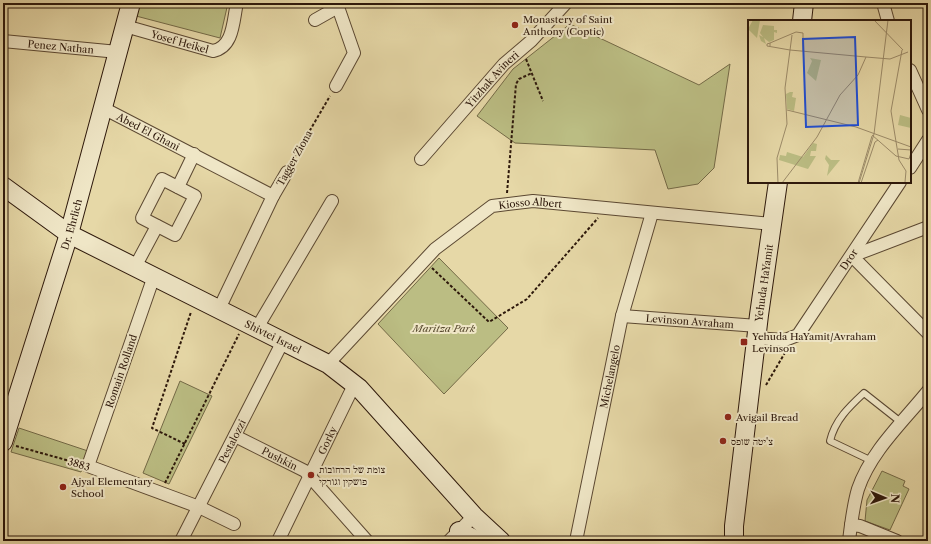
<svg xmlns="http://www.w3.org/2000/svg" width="931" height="544" font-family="'Libre Caslon Text','Frank Ruhl Libre',serif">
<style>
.green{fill:#bbbd83;stroke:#746a47}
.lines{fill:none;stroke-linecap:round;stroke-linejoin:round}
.lane-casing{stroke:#5b4832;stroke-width:8}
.street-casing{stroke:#5b4832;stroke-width:14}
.secondary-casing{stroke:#2d180b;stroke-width:20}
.path{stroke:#2d180b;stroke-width:2;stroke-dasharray:3 2;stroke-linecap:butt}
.lane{stroke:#efe6c6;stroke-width:6}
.street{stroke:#efe6c6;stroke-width:12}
.secondary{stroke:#efe6c6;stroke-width:18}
.poi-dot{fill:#8f2418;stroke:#efe6c6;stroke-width:1.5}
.labels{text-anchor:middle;stroke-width:4;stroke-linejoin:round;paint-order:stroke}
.poi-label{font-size:10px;fill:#2d180b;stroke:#efe6c6;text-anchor:start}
.street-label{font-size:10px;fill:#2d180b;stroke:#efe6c6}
.park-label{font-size:10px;font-style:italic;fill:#584a2f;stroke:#efe6c6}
.inset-road{fill:none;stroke:#9c8b69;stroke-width:1}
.view{fill:#1d4ed8;fill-opacity:0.15;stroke:#1d4ed8;stroke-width:2}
.inset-edge{fill:none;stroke:#2d180b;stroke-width:2}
</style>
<rect width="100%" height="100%" fill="#e6d8a7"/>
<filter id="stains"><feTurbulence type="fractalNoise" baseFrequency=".005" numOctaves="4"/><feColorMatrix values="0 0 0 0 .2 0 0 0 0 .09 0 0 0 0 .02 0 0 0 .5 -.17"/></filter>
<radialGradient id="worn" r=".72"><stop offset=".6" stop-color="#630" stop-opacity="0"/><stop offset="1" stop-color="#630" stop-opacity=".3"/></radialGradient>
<path class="green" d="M139,3H228L220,38L136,16Z
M570,24L699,85L730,64L714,168L698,184L668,189L655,150L515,143L477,116L513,69Z
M439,258L508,328L444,394L378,324Z
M180,381L212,396L169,484L143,473Z
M19,428L88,451L81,472L11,452Z
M882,471L905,481L903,486L909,489L890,530L865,521L867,500Z"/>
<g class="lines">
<defs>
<path id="lane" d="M872,461L830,441C835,420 849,407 864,393L902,423"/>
<g id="street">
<path d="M883,3L888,21"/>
<path d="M315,20L338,7L339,3"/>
<path id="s1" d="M125,26L213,51C234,47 233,20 237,3"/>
<path id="s2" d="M3,41L118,52"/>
<path d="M910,70L928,110"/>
<path d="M336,86L354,53L338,7"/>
<path id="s3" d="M103,108L273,196"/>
<path id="s4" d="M421,159L504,64L531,41L566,3"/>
<path d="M910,168L928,140"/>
<path d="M162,179L195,196L175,235L142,218Z"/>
<path d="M178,187L194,154"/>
<path d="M928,227L852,256L928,333"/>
<path d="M135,267L157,226"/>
<path d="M154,276L88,466L199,507L234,524"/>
<path d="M219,309L273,196L287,172"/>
<path id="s5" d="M622,316L758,326"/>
<path d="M257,328L332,201"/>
<path id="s6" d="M756,338L785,340L798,335L900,182"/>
<path id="s7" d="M328,364L435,249L492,206L533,201L772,224"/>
<path id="s8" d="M235,436L305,471L367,541"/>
<path d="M851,525L860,526L897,541"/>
<path id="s9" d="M181,541L283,341"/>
<path id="s10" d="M278,541L355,383"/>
<path d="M449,541L474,516"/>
<path id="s11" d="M576,541L622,316L652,213"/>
<path d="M849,541C851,524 853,506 858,489C871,451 903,422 928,391"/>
</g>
<g id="secondary">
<path d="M802,21L804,3"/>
<path id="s12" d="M3,186L69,234L328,364L359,388L474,516L501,541"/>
<path id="s13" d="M3,442L69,234L131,3"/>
<path d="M459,531L478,541"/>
<path id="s14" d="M734,541V526L759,315L778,182"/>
</g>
</defs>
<use href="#lane" class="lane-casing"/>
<use href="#street" class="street-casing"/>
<use href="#secondary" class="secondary-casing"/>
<path class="path" d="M526,59L543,101
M292,161L330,96
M507,193L516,84L519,79L532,73
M432,268L489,322L527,299L598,218
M766,385L786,351
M185,444L152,428L191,312
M16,446L77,463
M165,483L239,334"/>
<use href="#lane" class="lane"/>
<use href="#street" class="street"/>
<use href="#secondary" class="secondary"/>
</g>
<g class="poi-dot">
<circle cx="515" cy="25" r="4"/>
<rect x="740" y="338" width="8" height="8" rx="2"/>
<circle cx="728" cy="417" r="4"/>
<circle cx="723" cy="441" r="4"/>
<circle cx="311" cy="475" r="4"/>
<circle cx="63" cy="487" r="4"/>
</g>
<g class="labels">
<g class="poi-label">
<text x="523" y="23">Monastery of Saint<tspan x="523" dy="12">Anthony (Coptic)</tspan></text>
<text x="752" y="340">Yehuda HaYamit/Avraham<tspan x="752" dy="12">Levinson</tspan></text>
<text x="736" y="421">Avigail Bread</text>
<text x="731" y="445">צ'יטה שופס</text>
<text x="319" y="473">צומת של הרחובות<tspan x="319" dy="12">פושקין וגורקי</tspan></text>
<text x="71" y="485">Ajyal Elementary<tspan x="71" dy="12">School</tspan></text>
</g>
<g class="street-label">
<text dy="4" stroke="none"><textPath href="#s1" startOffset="57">Yosef Heikel</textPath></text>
<text dy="4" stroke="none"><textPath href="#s2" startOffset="58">Penez Nathan</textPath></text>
<text dy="4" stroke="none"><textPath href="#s4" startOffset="107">Yitzhak Avineri</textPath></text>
<text dy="4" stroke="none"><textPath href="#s3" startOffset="51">Abed El Ghani</textPath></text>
<text transform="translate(294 158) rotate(-61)" y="4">Tagger Ziona</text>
<text dy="4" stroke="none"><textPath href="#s7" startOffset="267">Kiosso Albert</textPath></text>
<text dy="4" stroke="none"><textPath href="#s13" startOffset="228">Dr. Ehrlich</textPath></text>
<text dy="4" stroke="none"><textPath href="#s6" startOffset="134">Dror</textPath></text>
<text dy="4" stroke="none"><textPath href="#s14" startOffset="260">Yehuda HaYamit</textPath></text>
<text dy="4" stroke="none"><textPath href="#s5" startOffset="68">Levinson Avraham</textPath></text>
<text dy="4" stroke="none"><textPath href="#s12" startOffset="310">Shivtei Israel</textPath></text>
<text transform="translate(121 371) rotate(-71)" y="4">Romain Rolland</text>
<text dy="4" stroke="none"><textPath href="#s11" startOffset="168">Michelangelo</textPath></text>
<text dy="4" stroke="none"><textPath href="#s9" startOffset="112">Pestalozzi</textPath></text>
<text dy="4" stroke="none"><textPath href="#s10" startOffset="112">Gorky</textPath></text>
<text dy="4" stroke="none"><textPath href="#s8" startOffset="50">Pushkin</textPath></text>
<text transform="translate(79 464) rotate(17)" y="4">3883</text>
</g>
<g class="park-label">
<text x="444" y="332">Maritza Park</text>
</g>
</g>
<g transform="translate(748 20)">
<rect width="163" height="163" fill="#e6d8a7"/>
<path d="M5,0H12L9,18L0,9ZM15,5L26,6V10H29V13L26,12V20L21,22L16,18L18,24L13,21L11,15L15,17L12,13ZM62,38L73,40L68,61L59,53L64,41ZM42,72H45L44,77L48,78L46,91L39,89L38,74ZM152,95L163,98V108L150,105ZM65,123L69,124L68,131H63L62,136H68L60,149L31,140L32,135L38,136L39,132L55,137ZM78,135L83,140H92L79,156L81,145L77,139Z" fill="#bbbd83"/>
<path class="inset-road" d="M126,0L155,30M22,23L48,12L55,13V31M22,26V23L19,24V26L42,30L118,37M154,30L143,91L151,140L158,151L157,162M118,37L142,39L160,32M39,90L108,107L163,127M124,115L148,136L161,139L163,133M150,129L163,130M30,163L29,138L39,104L37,68L44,15M34,163L69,117L92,75L110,55L118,37M110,163L124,116M111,163L126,114L140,0M113,163L127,122L130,120"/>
<path class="view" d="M107,17L110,105L58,107L55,19Z"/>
<rect width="163" height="163" class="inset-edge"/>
</g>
<rect width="931" height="544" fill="none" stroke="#e6d8a7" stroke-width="16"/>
<rect x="4" y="4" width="923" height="536" fill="none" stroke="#2d180b" stroke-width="2"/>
<rect x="8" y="8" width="915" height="528" fill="none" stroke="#2d180b"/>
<g transform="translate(885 498) rotate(92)" stroke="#efe6c6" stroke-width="3" paint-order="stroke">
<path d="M0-3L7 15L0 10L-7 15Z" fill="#2d180b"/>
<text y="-6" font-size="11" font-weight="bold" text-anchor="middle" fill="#2d180b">N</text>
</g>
<rect width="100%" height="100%" filter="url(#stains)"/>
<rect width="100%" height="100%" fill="url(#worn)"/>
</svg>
